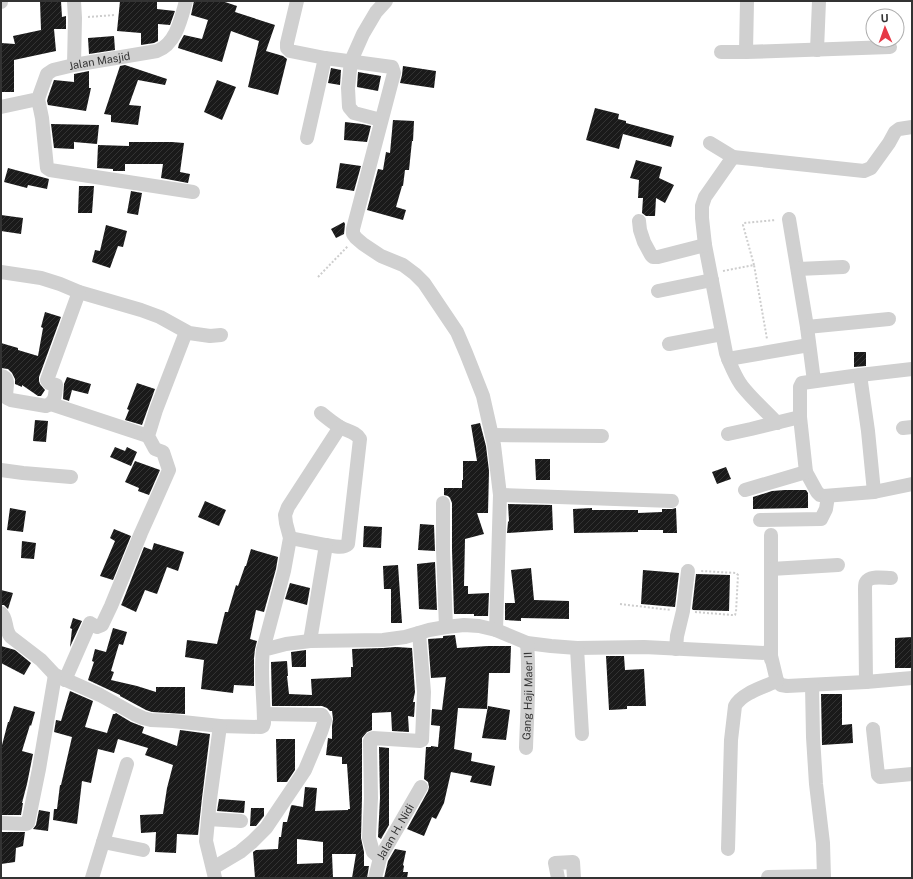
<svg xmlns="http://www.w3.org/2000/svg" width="913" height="879" font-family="'Public Sans',sans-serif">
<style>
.building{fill:url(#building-hatch);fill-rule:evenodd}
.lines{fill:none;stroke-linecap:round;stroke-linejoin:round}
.path{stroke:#cdcdcd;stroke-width:2;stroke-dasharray:2 2;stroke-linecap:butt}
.minor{stroke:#d0d0d0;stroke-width:14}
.labels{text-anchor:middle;stroke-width:4;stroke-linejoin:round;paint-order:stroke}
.street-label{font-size:11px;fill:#333;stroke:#fff}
</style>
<defs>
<pattern id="building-hatch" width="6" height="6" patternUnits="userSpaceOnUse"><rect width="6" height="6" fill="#1a1a1a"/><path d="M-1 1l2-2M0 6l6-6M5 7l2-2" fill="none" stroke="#333"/></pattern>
</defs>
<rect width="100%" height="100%" fill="#fff"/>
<path class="building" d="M40,1H61L62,17L66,16V29H54L56,51L14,60V92H1V43L15,44L13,36L41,30Z
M120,1H157V9L175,11L170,25L158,24V41L154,43L141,45V33L117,31Z
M194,1H222L237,6L235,12L275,25L266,51L283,56L287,59L278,95L248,87L259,41L231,31L222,62L178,48L179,44L184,35L202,39L208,20L191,15Z
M114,36L115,50L89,54L88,38Z
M125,65L167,79L165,85L138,80L129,105L141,106L138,125L111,122V115L104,114L120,66Z
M403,66L436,71L434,88L400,83L402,75Z
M331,68L341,70L340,85L328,83Z
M89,71V88H91L86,111L48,105L47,101L48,97L54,80L74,82V74Z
M358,72L381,76L378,91L357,87Z
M217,80L236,87L222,120L204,112Z
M595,108L619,114L618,119L626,121V123L674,136L671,147L623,134L619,149L586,140Z
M393,120L414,121L413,141H412L409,170H405L403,186H402L396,207L406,210L403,220L367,210L378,169L383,170L386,152L390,153Z
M345,122L362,124L371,126L367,142L344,140Z
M51,124L99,125L97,144L74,142V149L54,148Z
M129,142H172L184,143L180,172L190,174L188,183L161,178L163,164H125V171H113V169L97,168L98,145L129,146Z
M636,160L662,167L659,178L674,185L665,203L656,198L655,216H646L642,213L643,198H638L639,180L630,178Z
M340,163L361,166L354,191L336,188Z
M8,168L49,179L47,189L28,185L27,188L4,182Z
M79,186H94L92,213H78Z
M131,191L142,193L138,215L127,213Z
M1,215L23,218L21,234L1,231Z
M344,222L345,224L344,234L336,238L331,229Z
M106,225L127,231L123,247L118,246L110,268L92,262L95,250L100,251Z
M45,312L61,317L39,377V381L40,384L45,390L41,396H38L22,385V387L15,384V379L12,373L8,369L1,368V343L18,348V350L38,356L43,328L41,327Z
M854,352H866V366L854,367Z
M67,377L91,384L88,394L72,390L69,401L63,399L64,384Z
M137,383L155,389L142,425L125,420L129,410L127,409Z
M35,420L48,421L46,442L33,441Z
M480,423L486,446L489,471L488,513H477L484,534L465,539L464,586H468V594L489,593L488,616H474V614H454L452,550V503L450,498L448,496L444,495V488H462V480H463V461H477L471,425Z
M115,447L125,451L127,447L137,452L131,466L110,457Z
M535,459H550V480H536Z
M135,461L160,470L149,495L138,491L139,488L125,482Z
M726,467L731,479L717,484L712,472Z
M785,490H806L808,493V508L753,509V497L772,491Z
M205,501L226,510L219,526L198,517Z
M508,504L552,505L553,530L507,533L508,522L509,521Z
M10,508L26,511L23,532L7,530Z
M592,508V510H638V513L662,512V509H672L676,508L677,533H663V530H638V532L574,533L573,509Z
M420,524L434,525L435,551L418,550Z
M364,526L382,527L381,548L363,547Z
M114,529L131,536L113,580L100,576L115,541L110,538Z
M22,541L36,543L34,559L21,558Z
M154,543L184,552L178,571L167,567L157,594L145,590L136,612L121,605L122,603L144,547L152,550Z
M251,549L278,557L276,569L264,612L256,610L250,639L257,641L255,649L254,658V686L234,685L233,693L201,689L204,660L185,657L187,640L217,644L225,612H228L236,585L238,586L245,566H246Z
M435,562L437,610L419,609L417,564Z
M398,565L402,623H391V589H384L383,566Z
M531,568L534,600L569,601V619L521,618V621L505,620V603H515L511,570Z
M643,570L679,573L675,607L641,604Z
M696,574L730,575L729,611L693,610L692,609Z
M290,583L310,588L307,605L285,599Z
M1,590L13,593L8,609L4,605H1Z
M73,618L82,621L70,647L72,629L70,628Z
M113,628L127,632L123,645L119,644L111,671L114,672L111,680L137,686L156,692V687H185V714L152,712L146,710L120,696V695L88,680L94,662L92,661L95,649L106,652Z
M455,635L457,648L488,646H511L510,673H489L487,709L458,708L454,749L472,753L471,761L495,766L491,786L470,782L472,776L451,772L444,803L436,819L432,817L424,836L407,829L428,791L429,787L428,782L424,779L426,747H431V746L438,747L440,726L431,725L432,709L442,710L446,677L431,678L428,639L443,638V636Z
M912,637V668H895V638Z
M1,646L15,650L31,663L24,675L1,663Z
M396,647L412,648L415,692L413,702H415L414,717L408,716L409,732L392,731L391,712L372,713V730L367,732L362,738V798L361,838L364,852V866H369L367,878H352L356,854H332L333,878H255L253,852L256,850L278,849L279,837H281L283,822H287L291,806L292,805L303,807L305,787L317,788L315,811L348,810V809H350L347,764H342V757L326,755L328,738L332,739V726L333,719L332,711H330L327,708L322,706H272L271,662L287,661L288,676H287L289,694L312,695L311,679L351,677V667H353L352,649L383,648ZM297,839L323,842V863L297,864Z
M306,650V667H292L291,652Z
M606,656H624L625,670L644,669L646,706H627V709L609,710Z
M70,691L93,701L85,727L107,733L113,714H115L116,713L131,722L144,727L142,733L177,746L180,730L210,734L202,798L198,835L177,834L176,853L155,852L156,832L141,833L140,815L163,814L167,788L173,765L145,755L148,748L118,739L114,753L98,749L91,783L82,781L77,824L53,820L54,809H57L60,785H61L72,737L54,732L56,720L61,721Z
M821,694H842V725L852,724L853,743L822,745Z
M14,706L35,712L31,726L30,725L22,751L33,754L27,784L22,803H23L21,815H1V749L8,722H9Z
M488,706L510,710L506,740L482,738Z
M276,739H295V770L287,782H277Z
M379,747L389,748V825L381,839L378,837L380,798Z
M219,799L245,801L244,813L217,811Z
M251,808H264V816L256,826H250Z
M39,810L50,812L48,831L33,829L36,825Z
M1,832H25L23,846L16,848L15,862L1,864Z
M395,849L406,851L403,865L404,866L403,872H408L407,878H384L388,861Z"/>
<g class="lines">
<path class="path" d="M88,17L115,15
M754,265L743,225L744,223L776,220
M723,271L754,265L767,339
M318,277L348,246
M620,604L671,610
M695,612L732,615H735L736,612L738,575L736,573L701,571"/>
<g class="minor">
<path d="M74,1L75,18L74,65"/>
<path d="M297,1L287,43V48L290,51L325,58L392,67L394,73L353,229V234L356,238L363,244L381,256L403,265L415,274L424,283L457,332L466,353L483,396L494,445L500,495L496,630L527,643L551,646L577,648L644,647L766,653L771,656L777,681L781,685L787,686L866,682L912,678"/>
<path d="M1,2V1"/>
<path d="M817,50L819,1"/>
<path d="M721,52H746L890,47"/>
<path d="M746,52L747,1"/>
<path d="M38,99L42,118L47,168L50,170L193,192"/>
<path id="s1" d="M1,107L38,99L47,74L53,70L74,65L157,51C176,44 181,19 186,1"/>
<path d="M381,120L354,113L349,107L348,88L351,61L363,34L376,12L386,1"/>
<path d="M307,138L325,58"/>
<path d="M710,143L733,157L864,171L871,168L889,143L895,132L899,129L912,127"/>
<path d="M733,157L705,197L702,206V218L705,245L726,353C729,362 736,378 742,386C753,400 766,411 777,423"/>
<path d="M789,219L807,327L814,381"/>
<path d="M639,221L640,230L644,242L651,255L653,257H658L705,245"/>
<path d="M798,269L843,267"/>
<path d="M1,272L41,278L60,284L79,292L141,310L160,317L189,333L210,336L221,335"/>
<path d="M658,291L712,280"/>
<path d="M807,327L889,319"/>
<path d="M669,344L722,334"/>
<path d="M728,359L809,345"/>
<path d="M912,369L860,375L802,383L800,387V417L806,472L817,492L820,495L824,496L874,492L912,484"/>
<path d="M860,375L868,431L874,492"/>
<path d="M1,376C12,378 4,390 7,398L11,400L46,406C56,402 55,395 56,385L49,383L47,380L79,292"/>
<path d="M51,404L148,436"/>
<path d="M321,413C327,418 333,423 340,427C347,431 356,432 360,439L348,544C343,549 333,546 326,545"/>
<path d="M903,428L912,427"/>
<path d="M728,434L751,429L800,417"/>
<path d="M492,435L602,436"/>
<path d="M1,470L23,473L71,477"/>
<path d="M745,490L806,472"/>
<path d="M500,495L672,501"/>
<path d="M443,503V550L446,627"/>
<path d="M760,520L821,519L826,509L828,496"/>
<path d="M771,535V659"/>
<path d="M290,538L326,545L310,641"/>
<path d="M771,569L838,565"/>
<path d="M1,613C8,619 4,630 11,637L41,660L55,675L100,695L134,714L143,718L151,720L173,721L220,726L261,727L263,726L264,723C264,698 260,674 263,650L286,644L310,641L383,640L405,637L429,630L446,627L464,625L479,626L496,630"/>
<path d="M577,648L582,734"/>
<path d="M676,649L677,636L683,611L688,571"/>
<path d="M263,650L284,571L290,538L286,523L285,515L288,507L340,427"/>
<path d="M65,680L90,623L97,627L102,625L111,606L141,533L154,504L169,470L163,452L155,449L148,436L156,410L186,332"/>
<path d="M866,682L865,589C865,585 865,582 868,580C873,576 885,578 891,578"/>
<path d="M812,685L813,737L816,784L823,843L824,878"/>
<path d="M873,729L878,775L880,777L912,774"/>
<path id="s2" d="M526,748C527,713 530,678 527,643"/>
<path d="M208,819L241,821"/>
<path d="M1,823L26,824L28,823L39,769L55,675"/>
<path d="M103,842L143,850"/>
<path d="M728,849L731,740L735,706C742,693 764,687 777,681"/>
<path d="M380,858L373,852L369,838L371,798L370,741L371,739L373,738L420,741L422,740L424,692L419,633"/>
<path d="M213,868L240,852L252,842L266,828L305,770L321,732L325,720L322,715L264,714"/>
<path d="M768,877L824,876"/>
<path d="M92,878L127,764"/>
<path d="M215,878L206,841L210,799L220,726"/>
<path id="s3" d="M375,878L380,858L421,787"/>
<path d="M558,878L555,863L573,862L574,878"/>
</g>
</g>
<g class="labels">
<g class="street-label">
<text dy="4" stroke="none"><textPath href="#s1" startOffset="119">Jalan Masjid</textPath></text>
<text dy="4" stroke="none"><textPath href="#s2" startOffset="52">Gang Haji Maer II</textPath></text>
<text dy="4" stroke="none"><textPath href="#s3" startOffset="51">Jalan H. Nidi</textPath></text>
</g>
</g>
<rect width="913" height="879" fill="none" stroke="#333333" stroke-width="4"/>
<g transform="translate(885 28) rotate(358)"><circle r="19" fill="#ffffff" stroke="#adadad"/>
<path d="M0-3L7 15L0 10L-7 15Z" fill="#e63946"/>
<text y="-6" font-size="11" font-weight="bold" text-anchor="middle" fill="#333333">U</text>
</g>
</svg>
